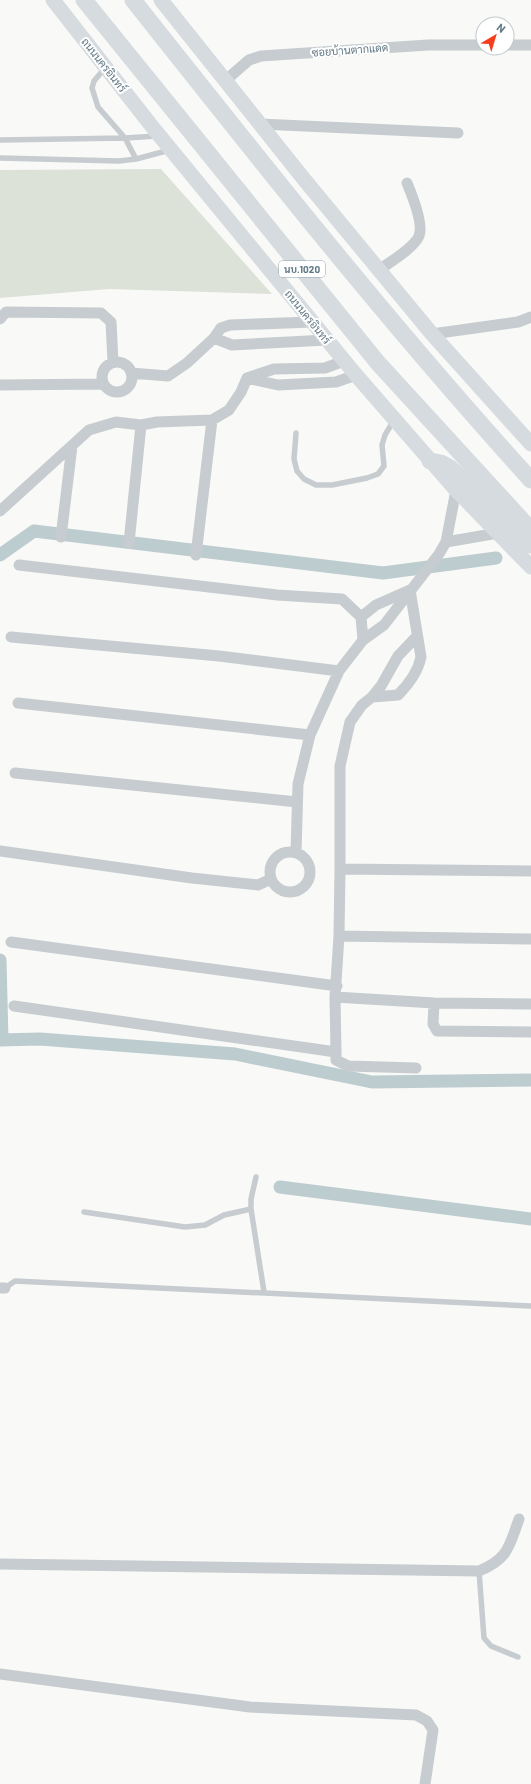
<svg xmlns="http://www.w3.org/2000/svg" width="531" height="1784" font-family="Barlow,Sarabun,sans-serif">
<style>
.green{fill:#dce2d7}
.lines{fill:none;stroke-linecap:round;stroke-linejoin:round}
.canal{stroke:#bdcccf;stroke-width:13}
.service{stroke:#c6cccf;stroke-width:5.5}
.minor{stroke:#c6cccf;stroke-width:11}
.secondary{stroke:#d5dbdf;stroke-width:15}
.primary{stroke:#d5dbdf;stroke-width:17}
.labels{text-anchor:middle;stroke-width:4;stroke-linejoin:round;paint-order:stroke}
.shield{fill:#fff;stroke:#90a0aa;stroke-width:1}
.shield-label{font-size:10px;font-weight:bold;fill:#617885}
.street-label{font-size:11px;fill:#617885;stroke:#fff}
</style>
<rect width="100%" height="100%" fill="#f9f9f7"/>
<path class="green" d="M161,169L272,294L109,289L0,298V170Z"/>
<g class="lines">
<path class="canal" d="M0,555L34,531L383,573L496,558
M0,960L2,1040
M0,1040L40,1039L235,1054L372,1082L531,1080
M280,1187L531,1219"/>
<path class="service" d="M105,68L94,81L92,88L98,107L125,138L136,159
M0,140L125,138L158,136
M0,158L119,161L136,159L170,150
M296,433L294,459L297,471L304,479L316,485H332L367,478L378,474L384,466L382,445L385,435L394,420
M256,1177L251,1199V1209L264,1292
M84,1212L185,1227L205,1225L224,1215L251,1209
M5,1288L15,1281L531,1306
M479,1571L484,1638L491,1646L518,1657"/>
<path class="minor" d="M507,45H531
M226,80L249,60L261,56L428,45H483
M260,124L458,133
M379,270C390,262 414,248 419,236C424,224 412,195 407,183
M0,319L6,312L101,313L111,322L113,362
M312,322L230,325L221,328L214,338L232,345L327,340
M432,334L518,322L531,317
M102 377a15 15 0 1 1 30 0a15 15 0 1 1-30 0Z
M131,373L168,376L187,363L214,338
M247,378L278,385L336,382L356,375
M0,385L103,384
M0,511L89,430L116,422L141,425L157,422L212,420L229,410L241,392L247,378L274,369L325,368L344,361
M61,537L72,446
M446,542L498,533
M129,543L141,425
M196,555L212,420
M19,565L277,595L342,599L361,617L363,640
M361,617L376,605L410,590
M11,637L219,656L339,671
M372,697L398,695C409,684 418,672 421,657L410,590
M18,703L310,735
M15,773L297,802
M0,851L192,878L258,885L271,879
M270 872a20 20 0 1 1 40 0a20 20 0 1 1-40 0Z
M296,852L298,784L310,735L339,671L363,640L384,625L439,554L446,542L456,490
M340,869L531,871
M339,936L531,939
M11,942L337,986
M335,997L434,1003L531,1004
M434,1003L433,1024L437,1031L531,1032
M14,1006L336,1052L335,997L339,936L340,869V766L350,722L362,705L372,697L381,686L398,656L417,636
M336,1052V1060L348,1066L416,1068
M0,1288H5
M0,1564L479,1571C508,1559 509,1547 519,1519
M0,1674L250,1707L416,1715L427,1721L433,1730L425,1784"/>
<path class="secondary" d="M53,0L154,129L356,375L456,490L531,567
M161,0L303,178L432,334L531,444"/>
<path class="primary" d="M84,0L378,363L531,530
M133,0C262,163 391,326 531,480
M430,461L441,463L450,468L531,545"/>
</g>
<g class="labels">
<rect class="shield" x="279" y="261" width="46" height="16" rx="3"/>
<g class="shield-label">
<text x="302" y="273">นบ.1020</text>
</g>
<g class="street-label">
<text transform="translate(350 50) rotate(-4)" y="4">ซอยบ้านตากแดด</text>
<text transform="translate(104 65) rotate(52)" y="4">ถนนนครอินทร์</text>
<text transform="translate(308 317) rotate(51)" y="4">ถนนนครอินทร์</text>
</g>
</g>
<g transform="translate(495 36) rotate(38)"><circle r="19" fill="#ffffff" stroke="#c0c9ce"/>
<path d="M0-3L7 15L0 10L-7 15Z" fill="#f43e1c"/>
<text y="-6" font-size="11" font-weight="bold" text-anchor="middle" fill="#617885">N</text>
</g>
</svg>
